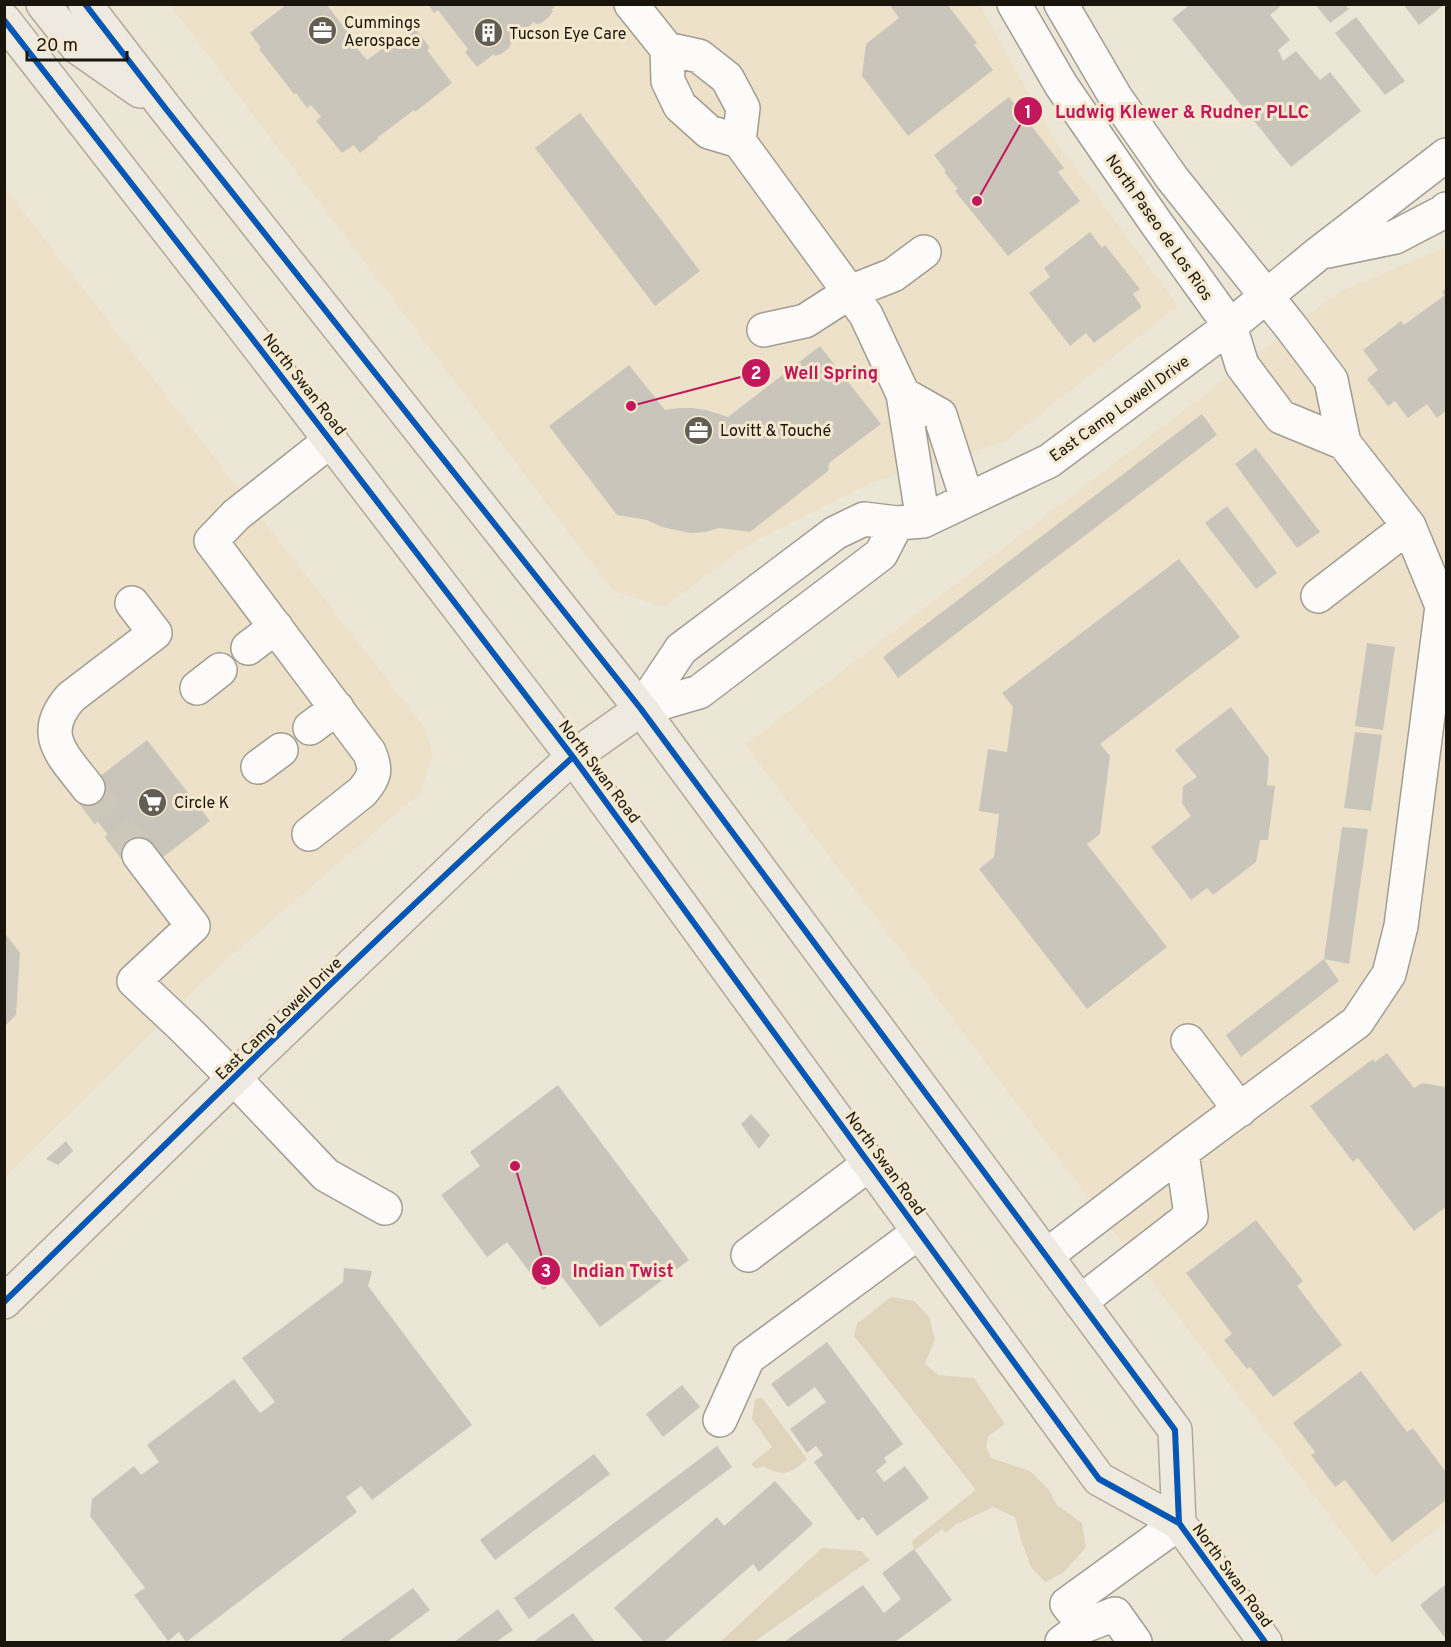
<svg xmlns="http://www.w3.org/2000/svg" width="1451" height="1647" font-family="Overpass,sans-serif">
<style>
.built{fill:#ede2c9}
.green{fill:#dfd4bc}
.building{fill:#cac5ba}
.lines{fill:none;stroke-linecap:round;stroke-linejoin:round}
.minor-tunnel{stroke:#ccc7b9;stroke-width:33;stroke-dasharray:33 16;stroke-linecap:butt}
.minor-casing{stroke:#a29d92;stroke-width:36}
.major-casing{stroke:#b2a994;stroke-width:36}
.minor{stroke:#fcfbf9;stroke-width:33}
.major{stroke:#efeae1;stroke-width:33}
.cycleway-casing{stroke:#f4e9cf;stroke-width:10}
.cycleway{stroke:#0057b8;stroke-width:6}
.labels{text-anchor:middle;stroke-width:6;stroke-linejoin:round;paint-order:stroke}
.poi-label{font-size:16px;fill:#19150c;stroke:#f4e9cf;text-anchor:start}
.street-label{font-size:16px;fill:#19150c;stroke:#f4e9cf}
.leader{fill:none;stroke:#c2185b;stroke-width:2}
.callout-dot{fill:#c2185b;stroke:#f4e9cf;stroke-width:2}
.mark-label{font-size:18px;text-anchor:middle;font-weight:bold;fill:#fff}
.callout-label{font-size:18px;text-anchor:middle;font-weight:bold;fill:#c2185b;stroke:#f4e9cf;stroke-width:6;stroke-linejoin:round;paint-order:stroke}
</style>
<rect width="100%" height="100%" fill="#ece6d7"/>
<path class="built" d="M170,5H980L1053,137L1178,306L1005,442L871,483L751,543L664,607L613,591Z
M5,188L425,728L433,755L420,793L225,961L5,1177Z
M1446,247V1522L1375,1576L745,745L1339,292Z"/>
<path class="green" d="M891,1297L914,1301L929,1317L935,1339L925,1364L938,1375L974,1378L1005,1424L988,1436L986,1447L991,1458L1030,1471L1048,1489L1057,1505L1082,1523L1086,1547L1063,1573L1045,1582L1031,1567L1021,1540L1015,1517L993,1507L955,1525L946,1533L942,1529L917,1549H914L912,1541L976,1490L854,1336L857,1324Z
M762,1398L807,1459C792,1473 783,1478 764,1466L756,1469L751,1464L772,1447L752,1419L755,1399Z
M822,1548L861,1551L870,1560L754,1642H720Z"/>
<path class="building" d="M287,4H326L358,45L356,47L367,60L397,38L399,40L415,28L430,48L427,50L452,83L415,112L414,110L377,138L378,139L360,153L354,145L342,153L316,121L321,117L311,105L307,108L296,93L294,94L259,49L261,48L250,33Z
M428,4H558L551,10L553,11L549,17L541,23L536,24L534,22L510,41L511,43L509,48L501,54L495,56L494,54L477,67L465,52L468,49L438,10L434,13Z
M889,4H947L977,43L974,45L993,70L908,136L862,76L866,44L899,18Z
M1185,4H1278L1280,7L1270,15L1290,40L1278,50L1283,61L1296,51L1320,80L1330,72L1361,111L1291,167L1172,19L1187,7Z
M1315,4H1345L1349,9L1330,23Z
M1403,4H1445L1419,25Z
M1356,17L1405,81L1385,95L1335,33Z
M1009,97L1064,168L1058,172L1080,201L1008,256L955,191L958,189L944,172L946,171L934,155Z
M580,113L700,271L655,306L535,148Z
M1090,232L1102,248L1105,245L1140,289L1133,294L1142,307L1094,343L1086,333L1070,346L1029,293L1050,277L1044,268Z
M1446,288V411L1437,418L1427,404L1408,418L1395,401L1388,406L1367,379L1378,370L1363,350L1401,321L1404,325L1445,295L1442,292Z
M820,346L881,424L829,463L828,471L750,532L719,528L706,532L690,533L662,527L647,520L617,515L549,426L629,365L665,410L679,408H692L706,410L728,417Z
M1202,414L1217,435L898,678L883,657Z
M1256,448L1320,532L1297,548L1235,464Z
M1227,506L1277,573L1256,589L1205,523Z
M1179,559L1240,637L1100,744L1110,756L1100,834L1087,844L1167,947L1087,1009L979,869L994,857L999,814L979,811L988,749L1007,752L1013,707L1002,693Z
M1367,643L1395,647L1383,730L1355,726Z
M1231,707L1269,758L1267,785L1275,786L1268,840H1260L1256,862L1213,895L1207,888L1191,900L1151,847L1191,816L1182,803L1183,786L1197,777L1175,750Z
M1355,732L1382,735L1371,811L1344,808Z
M147,740L210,821L158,861L129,862L78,796L95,780Z
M1342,827L1368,829L1349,964L1324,959L1339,981L1241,1057L1226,1035L1324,959Z
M4,932L20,953L16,1015L4,1027Z
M1387,1053L1414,1088L1422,1083L1446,1087V1207L1414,1231L1358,1158L1353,1162L1310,1106L1373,1059L1375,1062Z
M558,1085L689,1260L600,1327L562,1277L543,1290L507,1242L487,1257L441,1195L480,1166L470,1152Z
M751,1114L770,1135L759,1149L741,1124Z
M66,1141L73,1151L58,1165L46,1159Z
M1256,1220L1303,1281L1297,1286L1342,1345L1273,1397L1250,1367L1247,1369L1224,1340L1232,1334L1186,1273Z
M344,1268L372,1271L368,1286L472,1425L372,1500L361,1486L346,1497L357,1512L186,1642L179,1632L168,1641L134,1595L145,1588L90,1516L92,1499L134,1466L141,1475L159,1462L147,1445L234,1379L260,1413L275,1402L242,1358L343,1282Z
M827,1342L903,1444L884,1458L887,1462L876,1471L884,1482L905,1466L929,1498L877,1536L863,1517L858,1521L814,1462L823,1455L816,1446L807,1453L790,1429L826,1402L815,1387L788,1407L771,1384Z
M1361,1371L1407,1432L1413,1428L1446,1472V1500L1392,1542L1345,1480L1335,1487L1311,1455L1315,1452L1293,1423Z
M682,1385L700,1407L663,1437L646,1414Z
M717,1446L732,1467L529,1619L514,1598Z
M594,1454L610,1474L495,1560L480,1540Z
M775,1481L813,1524L759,1572L753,1564L664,1642H644L614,1608L717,1517L724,1526Z
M914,1549L952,1600L895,1642H784L863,1585L884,1613L901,1599L882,1573Z
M1446,1584V1639L1420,1605Z
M413,1588L430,1610L387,1642H338Z
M498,1609L513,1630L496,1642H454Z
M573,1613L595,1642H533Z"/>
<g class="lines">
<path class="minor-tunnel" d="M88,788L139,855"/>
<defs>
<path id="minor" d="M631,4L667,49L668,81L680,106L709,132L739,141L866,315L903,394L923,521
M1014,4L1061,85L1154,220L1230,326L1242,365L1281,417L1344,443
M1061,4L1116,98L1172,178L1291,327L1331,380L1344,443L1409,526L1442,606L1401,926L1389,974L1357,1022L1182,1152
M667,49L699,56L727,78L743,108L739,141
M1327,251L1395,237L1445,211L1446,209
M764,330L805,321L850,292L893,275L924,252
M903,394L940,415L967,499
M1318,596L1409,526
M248,648L276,627
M197,688L220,670
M641,709L681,649L835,533L864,519L897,523L923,521L1049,461L1230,326L1319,253L1446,155
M641,709L699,692L881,554L897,523
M310,728L337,708
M258,767L281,750
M88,788C64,756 37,735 71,697L155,633L132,603
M309,834L362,792C375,777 377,770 369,752L211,541L236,515L331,440
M139,855L193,926L134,981L185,1029L234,1078L326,1175L385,1208
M1188,1041L1240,1110
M748,1255L869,1164
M1046,1256L1182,1152L1191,1216L1080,1302
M720,1420L748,1358L919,1232
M1084,1626L1115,1614L1135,1642
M1062,1642L1084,1626L1067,1604L1179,1523"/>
<path id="major" d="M43,4L77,47L140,91
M85,4L166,109L641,709L1175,1430L1179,1523
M4,20L251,337L573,757L1099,1479L1179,1523L1265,1642
M4,1302L234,1078L497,826L573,757L641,709"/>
</defs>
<use href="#minor" class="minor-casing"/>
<use href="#major" class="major-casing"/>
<use href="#minor" class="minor"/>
<use href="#major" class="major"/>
<defs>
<path id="cycleway" d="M85,4L166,109L641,709L1175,1430L1179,1523
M4,20L251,337L573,757L1099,1479L1179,1523L1265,1642
M4,1302C192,1119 379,933 573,757"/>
</defs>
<use href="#cycleway" class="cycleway-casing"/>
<use href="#cycleway" class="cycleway"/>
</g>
<defs>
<symbol id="office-disc" viewBox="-11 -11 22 22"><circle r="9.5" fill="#635e53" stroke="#f4e9cf"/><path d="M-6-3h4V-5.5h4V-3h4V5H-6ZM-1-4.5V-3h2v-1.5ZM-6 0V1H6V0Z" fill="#fff"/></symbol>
<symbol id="building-disc" viewBox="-11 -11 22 22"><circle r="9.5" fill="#635e53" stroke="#f4e9cf"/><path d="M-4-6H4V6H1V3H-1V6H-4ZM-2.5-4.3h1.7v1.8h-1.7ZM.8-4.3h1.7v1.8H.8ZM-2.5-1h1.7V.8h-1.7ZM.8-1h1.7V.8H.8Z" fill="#fff"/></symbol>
<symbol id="supermarket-disc" viewBox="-11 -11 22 22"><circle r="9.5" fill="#635e53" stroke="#f4e9cf"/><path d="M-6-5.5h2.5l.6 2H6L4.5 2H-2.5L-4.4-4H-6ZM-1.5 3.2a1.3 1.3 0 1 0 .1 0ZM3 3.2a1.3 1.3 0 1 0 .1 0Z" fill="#fff"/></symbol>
</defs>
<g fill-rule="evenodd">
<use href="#office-disc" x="306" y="14" width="33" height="33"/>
<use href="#building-disc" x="472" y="16" width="33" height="33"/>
<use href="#office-disc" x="682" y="414" width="33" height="33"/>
<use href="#supermarket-disc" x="136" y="786" width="33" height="33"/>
</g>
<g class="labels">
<g class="poi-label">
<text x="344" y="28">Cummings<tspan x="344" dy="18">Aerospace</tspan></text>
<text x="509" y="39">Tucson Eye Care</text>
<text x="720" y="436">Lovitt &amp; Touché</text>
<text x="174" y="808">Circle K</text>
</g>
<g class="street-label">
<text transform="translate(1160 227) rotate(55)" y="6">North Paseo de Los Rios</text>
<text transform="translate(305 384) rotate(52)" y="6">North Swan Road</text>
<text transform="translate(1119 408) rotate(-36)" y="6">East Camp Lowell Drive</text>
<text transform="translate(600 771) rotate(53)" y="6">North Swan Road</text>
<text transform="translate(278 1018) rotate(-44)" y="6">East Camp Lowell Drive</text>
<text transform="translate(886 1163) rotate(54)" y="6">North Swan Road</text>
<text transform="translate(1233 1575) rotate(54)" y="6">North Swan Road</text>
</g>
</g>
<path class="leader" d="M977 201L1028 111M631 406L756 373M515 1166L546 1271"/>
<g class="callout-dot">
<circle cx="977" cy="201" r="6"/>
<circle cx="631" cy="406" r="6"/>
<circle cx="515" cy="1166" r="6"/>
<circle cx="1028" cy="111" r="15"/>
<circle cx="756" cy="373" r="15"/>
<circle cx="546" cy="1271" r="15"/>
</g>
<g class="mark-label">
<text x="1028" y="118">1</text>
<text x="756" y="379">2</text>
<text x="546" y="1277">3</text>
</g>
<g class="callout-label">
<text x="1182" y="118">Ludwig Klewer &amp; Rudner PLLC</text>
<text x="831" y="379">Well Spring</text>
<text x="623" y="1277">Indian Twist</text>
</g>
<rect width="1451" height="1647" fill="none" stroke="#19150c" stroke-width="12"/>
<path d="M27 51v9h100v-9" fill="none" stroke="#19150c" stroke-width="3"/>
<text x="36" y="51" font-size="18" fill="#19150c" stroke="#f4e9cf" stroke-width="4.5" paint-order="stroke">20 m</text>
</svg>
